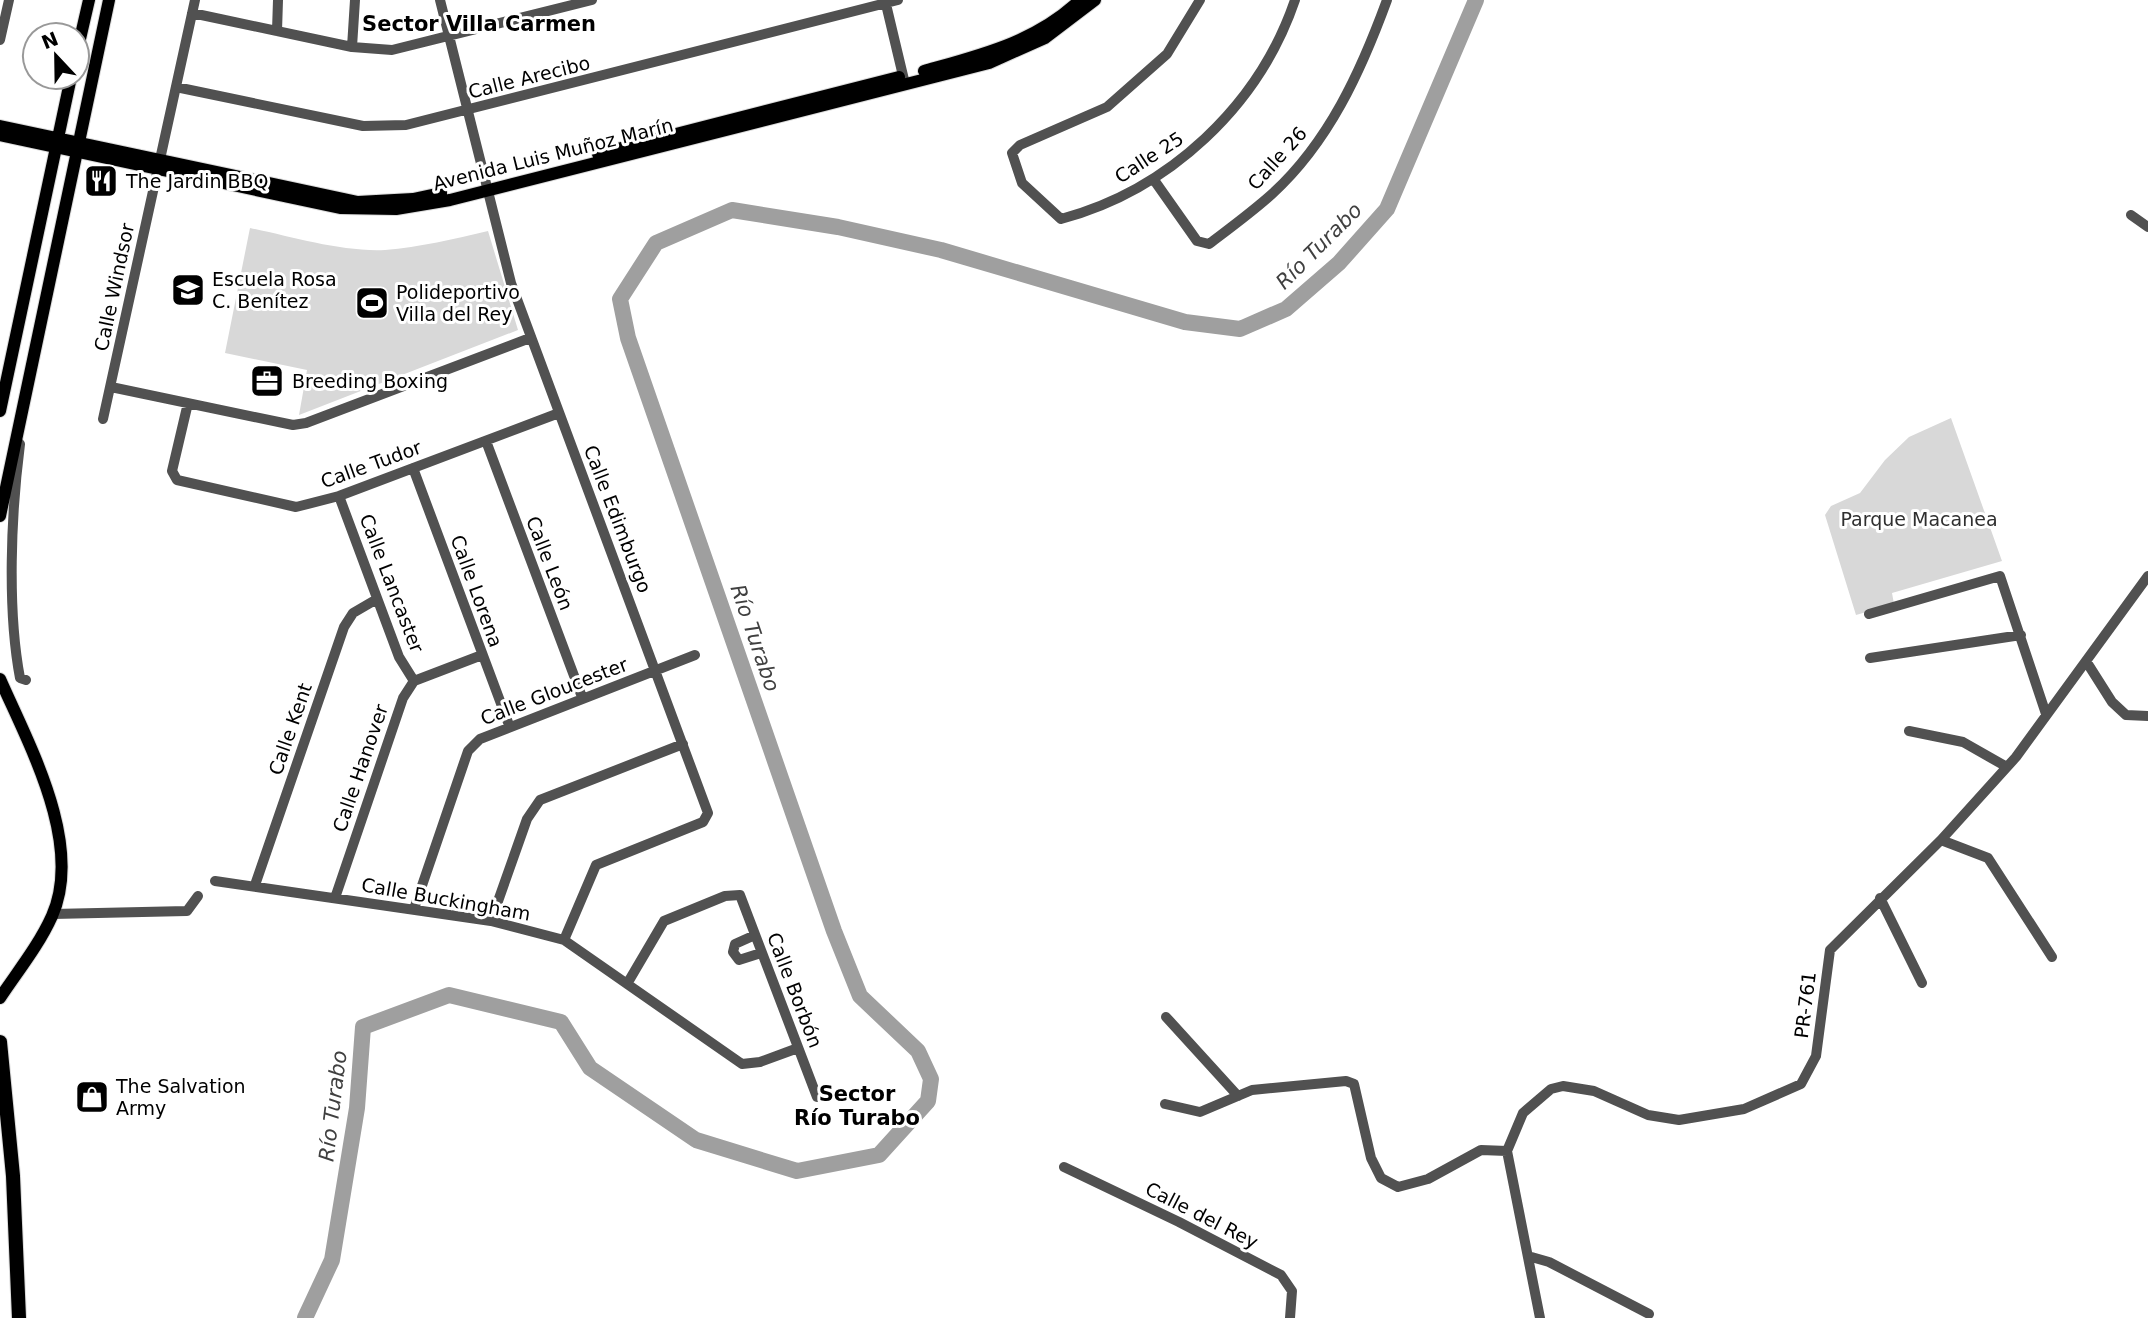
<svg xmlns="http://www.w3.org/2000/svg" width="2148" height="1318" font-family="'DejaVu Sans',sans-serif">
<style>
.green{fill:#d8d8d8}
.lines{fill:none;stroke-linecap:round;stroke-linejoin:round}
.river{stroke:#9f9f9f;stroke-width:16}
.major-casing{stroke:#dbdbdb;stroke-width:14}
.highway-casing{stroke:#dbdbdb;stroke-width:16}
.minor{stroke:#515151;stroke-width:10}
.major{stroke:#000;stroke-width:12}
.highway{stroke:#000;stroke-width:14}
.labels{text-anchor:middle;stroke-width:6;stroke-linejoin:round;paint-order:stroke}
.street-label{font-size:19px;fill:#000;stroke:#fff}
.poi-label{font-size:19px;fill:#000;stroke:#fff;text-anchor:start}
.park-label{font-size:19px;fill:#2f2f2f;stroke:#fff}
.neighbourhood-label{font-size:21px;font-weight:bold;fill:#000;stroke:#fff}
.water-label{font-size:21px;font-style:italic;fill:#404040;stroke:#fff}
</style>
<rect width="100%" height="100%" fill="#fff"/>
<path class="green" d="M250,228C293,237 341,252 385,250C420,247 454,239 488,231L518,330L299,415L307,370L225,353Z
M1951,418L2002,561L1892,593L1894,604L1856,615L1825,515L1831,506L1860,493L1885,460L1909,437Z"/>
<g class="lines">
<path class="river" d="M305,1318L332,1260L357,1108L363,1027L449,995L561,1022L590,1068L696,1140L797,1171L879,1155L928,1101L931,1079L918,1051L860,996L834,931L628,338L620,299L656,243L732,210L838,227L941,250L1185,322L1240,329L1286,309L1339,263L1387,209L1476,0"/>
<defs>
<path id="major" d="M77,52L89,0
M924,71C981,55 1036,42 1080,0
M0,126L358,202L413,199L441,193
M0,135L340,208L396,209L450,200L989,63L1045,38L1095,0
M598,154L899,77
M0,411L71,77
M0,516L109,0
M0,679C29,745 84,844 52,916C39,945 18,971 0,998"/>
<path id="highway" d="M0,1042L13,1176L19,1318"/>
</defs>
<use href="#major" class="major-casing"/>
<use href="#highway" class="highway-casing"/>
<path class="minor" d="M440,0L511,283L708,813L703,822L596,865L564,940
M885,0L905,84
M1200,0L1167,54L1107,107L1020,145L1012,153L1022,183L1061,219C1169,190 1259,106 1295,0
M192,13L352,47L392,50L592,0
M277,31L278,0
M0,40L9,0
M352,47L355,0
M176,87L363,126L406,125L898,0
M1154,180L1197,241L1209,244C1230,228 1252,212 1272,194C1329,142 1361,71 1387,0
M2131,215L2148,227
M111,387L293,425L306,423L530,338
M188,403L172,471L177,480L296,507L339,496L559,413
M103,419L195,0
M486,441L582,697
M20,444C11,514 7,609 20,678L26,680
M413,468L509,725
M339,496L399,657L414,681
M1869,614L2000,576L2046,714
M1870,658L2021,635
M2086,661L2112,702L2126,715L2148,716
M1909,731L1963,742L2007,767
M1941,840L1988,858L2052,957
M215,881L491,921L564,940L742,1064L760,1062L798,1048
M255,885L344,627L353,613L377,599
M335,898L403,698L414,681L482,655
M1880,898L1922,983
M414,909L468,751L480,739L695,655
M53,914L187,911L198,896
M491,921L527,819L540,800L683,744
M755,935L735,944L733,952L739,960L761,953
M627,984L664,921L725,896L740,895L817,1097
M1166,1017L1238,1096
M1165,1104L1200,1112L1252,1090L1346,1081L1354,1084L1371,1158L1381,1178L1398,1187L1428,1179L1481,1150L1507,1151
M1064,1167L1179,1222L1281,1275L1292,1291L1290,1318
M1528,1256L1549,1262L1649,1314
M1540,1318L1507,1151L1523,1113L1551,1089L1563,1086L1594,1091L1648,1115L1679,1120L1744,1109L1801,1084L1816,1056L1830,950L1941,840L2016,757L2148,576"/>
<use href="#major" class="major"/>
<use href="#highway" class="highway"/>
</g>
<defs>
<symbol id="restaurant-square" viewBox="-11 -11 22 22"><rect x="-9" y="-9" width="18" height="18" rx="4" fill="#000" stroke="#fff"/><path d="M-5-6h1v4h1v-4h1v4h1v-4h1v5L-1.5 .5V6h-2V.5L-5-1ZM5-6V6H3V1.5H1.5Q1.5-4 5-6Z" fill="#fff"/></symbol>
<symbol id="school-square" viewBox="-11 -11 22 22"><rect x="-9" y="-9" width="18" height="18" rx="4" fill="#000" stroke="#fff"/><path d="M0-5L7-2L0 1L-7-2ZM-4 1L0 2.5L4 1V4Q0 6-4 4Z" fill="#fff"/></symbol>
<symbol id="stadium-square" viewBox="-11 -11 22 22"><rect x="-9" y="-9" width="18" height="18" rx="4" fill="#000" stroke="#fff"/><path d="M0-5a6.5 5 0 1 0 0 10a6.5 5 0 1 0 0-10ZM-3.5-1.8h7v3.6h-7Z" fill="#fff"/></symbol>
<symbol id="office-square" viewBox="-11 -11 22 22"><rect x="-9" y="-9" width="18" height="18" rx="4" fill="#000" stroke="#fff"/><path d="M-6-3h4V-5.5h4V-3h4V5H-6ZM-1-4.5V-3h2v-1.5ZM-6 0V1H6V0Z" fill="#fff"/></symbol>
<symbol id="shop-square" viewBox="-11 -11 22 22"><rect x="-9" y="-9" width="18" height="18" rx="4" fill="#000" stroke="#fff"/><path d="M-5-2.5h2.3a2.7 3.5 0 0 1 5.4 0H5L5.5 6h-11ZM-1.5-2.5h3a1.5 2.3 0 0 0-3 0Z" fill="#fff"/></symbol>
</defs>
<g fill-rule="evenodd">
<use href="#restaurant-square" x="82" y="162" width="38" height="38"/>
<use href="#school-square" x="169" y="271" width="38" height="38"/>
<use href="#stadium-square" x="353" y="284" width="38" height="38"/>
<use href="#office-square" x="248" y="362" width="38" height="38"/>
<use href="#shop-square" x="73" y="1078" width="38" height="38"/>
</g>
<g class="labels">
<g class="street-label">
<text transform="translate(529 77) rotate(-14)" y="7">Calle Arecibo</text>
<text transform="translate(553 154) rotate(-14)" y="7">Avenida Luis Muñoz Marín</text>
<text transform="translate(1149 157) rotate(-33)" y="7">Calle 25</text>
<text transform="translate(1277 158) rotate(-48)" y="7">Calle 26</text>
<text transform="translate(114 287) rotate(-78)" y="7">Calle Windsor</text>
<text transform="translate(371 464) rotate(-20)" y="7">Calle Tudor</text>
<text transform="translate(618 519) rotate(69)" y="7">Calle Edimburgo</text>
<text transform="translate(550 563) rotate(69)" y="7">Calle León</text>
<text transform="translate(392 583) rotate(69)" y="7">Calle Lancaster</text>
<text transform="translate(477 591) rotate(70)" y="7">Calle Lorena</text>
<text transform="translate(554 691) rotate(-21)" y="7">Calle Gloucester</text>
<text transform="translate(290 729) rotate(-71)" y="7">Calle Kent</text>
<text transform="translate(360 768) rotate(-71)" y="7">Calle Hanover</text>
<text transform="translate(446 899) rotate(10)" y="7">Calle Buckingham</text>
<text transform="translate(795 990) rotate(69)" y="7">Calle Borbón</text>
<text transform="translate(1805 1005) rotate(-83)" y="7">PR-761</text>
<text transform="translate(1202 1215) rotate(27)" y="7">Calle del Rey</text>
</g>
<g class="poi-label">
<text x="126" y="188">The Jardin BBQ</text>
<text x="212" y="286">Escuela Rosa<tspan x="212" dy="22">C. Benítez</tspan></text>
<text x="396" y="299">Polideportivo<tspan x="396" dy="22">Villa del Rey</tspan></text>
<text x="292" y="388">Breeding Boxing</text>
<text x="116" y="1093">The Salvation<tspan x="116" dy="22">Army</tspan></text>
</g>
<g class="park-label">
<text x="1919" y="526">Parque Macanea</text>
</g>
<g class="neighbourhood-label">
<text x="479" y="31">Sector Villa Carmen</text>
<text x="857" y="1101">Sector<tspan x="857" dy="24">Río Turabo</tspan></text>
</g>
<g class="water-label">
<text transform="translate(1319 246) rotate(-45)" y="7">Río Turabo</text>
<text transform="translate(755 638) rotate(71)" y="7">Río Turabo</text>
<text transform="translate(333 1106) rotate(-83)" y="7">Río Turabo</text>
</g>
</g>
<g transform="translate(56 56) rotate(338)"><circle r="33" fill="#ffffff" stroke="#999999" stroke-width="2"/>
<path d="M0-5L12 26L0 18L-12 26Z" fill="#000000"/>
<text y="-10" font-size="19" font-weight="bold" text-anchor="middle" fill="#000000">N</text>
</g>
</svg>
